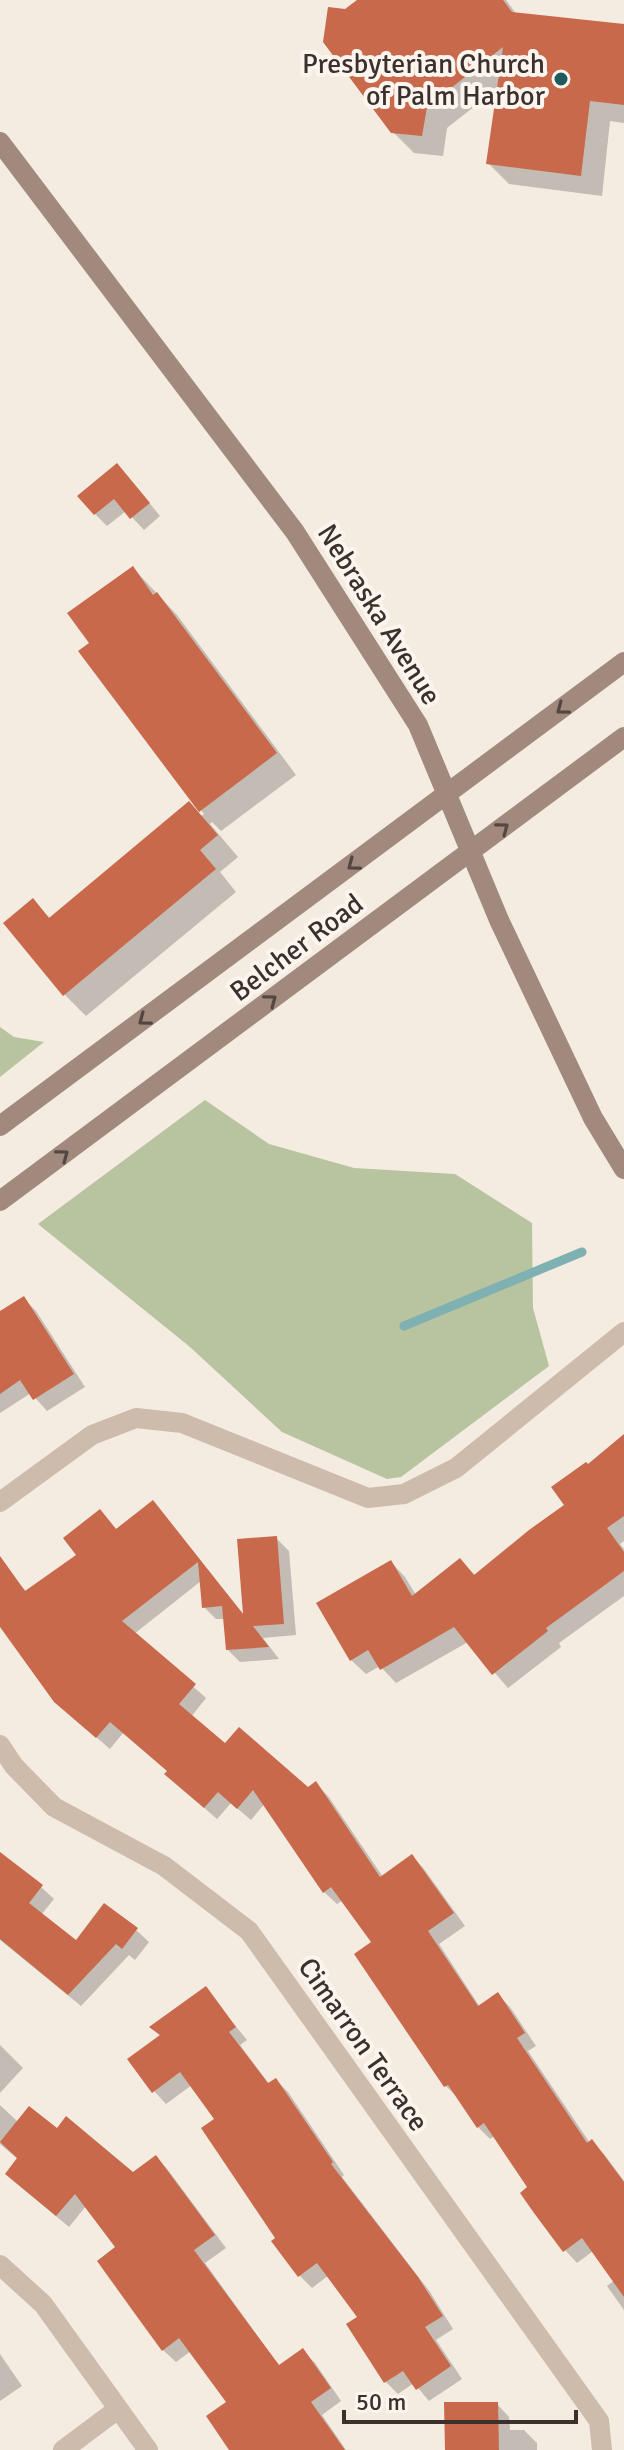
<svg xmlns="http://www.w3.org/2000/svg" width="624" height="2450" font-family="Signika,sans-serif">
<style>
.green{fill:#b8c4a0}
.shadow{fill:#0003}
.lines{fill:none;stroke-linecap:round;stroke-linejoin:round}
.stream{stroke:#7fb0b2;stroke-width:9}
.building{fill:#c8694b}
.minor{stroke:#cdbbac;stroke-width:20}
.secondary{stroke:#a18a7d;stroke-width:20}
.oneway{stroke:#544640}
.poi-dot{fill:#1f5a5e;stroke:#fbf5ee;stroke-width:3}
.labels{text-anchor:middle;stroke-width:8;stroke-linejoin:round;paint-order:stroke}
.poi-label{font-size:28px;fill:#3b302b;stroke:#fbf5ee;text-anchor:end}
.street-label{font-size:28px;fill:#3b302b;stroke:#fbf5ee}
</style>
<rect width="100%" height="100%" fill="#f4ebe1"/>
<path class="green" d="M0,1027L14,1037L44,1042L0,1077Z
M205,1100L269,1144L354,1168L455,1174L532,1223L533,1308L549,1366L401,1477L387,1479L282,1432L190,1347L38,1224Z"/>
<path class="shadow" d="M360,0H506L517,15L624,26V123L610,121L602,196L509,184L488,163L499,87L447,128L443,156L414,153L392,131L345,11Z
M129,478L160,516L144,530L126,511L107,526L95,514Z
M133,568L177,615L296,775L221,831L212,822L210,824L238,857L220,872L236,892L86,1016L65,995L6,923L33,901L51,919L204,814L81,651L92,643Z
M24,1299L36,1311L85,1387L47,1411L31,1393L0,1413V1314Z
M624,1437V1541L620,1544L624,1549V1596L559,1643L561,1647L508,1688L468,1642L396,1683L380,1666L366,1674L351,1660L391,1562L405,1577L416,1595L460,1560L476,1576L567,1505L588,1467Z
M153,1502L245,1616L276,1538L289,1551L296,1635L263,1638L279,1659L240,1662L227,1649L225,1619H216L204,1607L201,1581L134,1634L206,1698L191,1717L225,1746L308,1789L316,1784L328,1796L383,1877L412,1856L424,1869L465,1926L439,1944L480,2007L498,1995L510,2007L536,2046L528,2051L590,2143L592,2142L604,2154L624,2181V2310L607,2286L615,2280L593,2251L577,2263L565,2250L530,2188L495,2136L490,2139L478,2127L458,2098L446,2086L374,1942L343,1900L337,1904L324,1892L265,1803L251,1820L231,1803L217,1819L179,1786L169,1771L123,1733L110,1749L68,1713L0,1623V1584L12,1576L27,1592L79,1555L100,1512L117,1530Z
M0,1869L41,1887L54,1899L41,1915L76,1943L136,1930L149,1942L135,1960L129,1955L81,2006L0,1940Z
M205,1989L247,2040L240,2045L269,2084L276,2080L288,2092L344,2175L342,2177L430,2292L453,2329L436,2340L462,2379L429,2401L414,2383L398,2394L386,2382L360,2317L329,2275L312,2288L299,2275L217,2120L192,2085L166,2104L154,2091L161,2037L152,2027Z
M0,2045L23,2068L0,2093Z
M0,2105L18,2122L57,2131L133,2174L156,2157L168,2170L226,2248L205,2263L280,2367L303,2351L315,2363L341,2401L322,2415L346,2450H232L229,2403L191,2351L176,2362L163,2350L117,2248L86,2206L69,2227L20,2186L19,2160L0,2144Z
M0,2354L22,2386L0,2401Z
M497,2404L509,2417L510,2430H524L537,2443V2450H448Z"/>
<g class="lines">
<path class="stream" d="M404,1326L582,1252"/>
</g>
<path class="building" d="M357,0H503L512,12L624,24V105L590,101L581,176L486,164L503,47L427,107L422,136L391,133L323,42L328,7L345,9Z
M117,463L150,503L130,519L114,499L94,515L77,496Z
M133,566L153,595L157,592L277,753L199,812L78,651L89,643L67,613Z
M189,801L218,835L200,850L216,869L63,996L3,923L33,898L49,918Z
M24,1296L74,1374L33,1400L20,1380L0,1394V1311Z
M624,1434V1516L607,1528L624,1552V1571L546,1628L548,1631L492,1675L454,1627L380,1670L368,1650L350,1661L316,1603L391,1560L412,1596L460,1558L474,1575L529,1530L564,1505L551,1487L586,1462L588,1464Z
M153,1500L243,1614L237,1539L277,1536L284,1624L253,1626L269,1647L226,1650L222,1606L202,1608L198,1562L122,1621L196,1684L179,1704L225,1743L239,1727L308,1787L316,1781L380,1877L412,1854L454,1913L428,1931L478,2006L498,1992L525,2033L517,2038L587,2143L592,2139L624,2182V2297L582,2238L563,2252L534,2213L520,2193L527,2187L484,2123L477,2128L448,2085L444,2087L354,1954L371,1942L331,1887L323,1893L253,1790L237,1809L218,1792L204,1808L164,1774L167,1771L110,1722L96,1738L54,1702L0,1627V1556L25,1591L76,1555L63,1538L100,1509L116,1529Z
M0,1852L43,1885L29,1903L76,1940L104,1903L138,1928L122,1949L116,1944L68,1995L0,1939Z
M206,1986L236,2027L229,2032L268,2083L276,2078L333,2162L331,2164L418,2277L443,2316L425,2327L451,2366L416,2390L403,2371L384,2383L346,2324L357,2317L317,2263L298,2277L271,2241L275,2238L201,2128L214,2119L180,2072L152,2093L127,2059L160,2035L149,2027Z
M29,2106L57,2128L66,2116L133,2172L156,2155L215,2235L194,2250L279,2365L303,2348L331,2388L311,2402L345,2450H229L206,2416L226,2402L179,2338L162,2351L138,2318L97,2261L115,2247L75,2194L56,2216L5,2174L17,2158L0,2142Z
M444,2402H498L499,2450H445Z"/>
<g class="lines">
<path class="minor" d="M0,1502L92,1435L136,1418L182,1423L368,1498L404,1494L456,1468L624,1332
M0,1745L14,1766L54,1807L164,1866L249,1931L599,2421L602,2450
M0,2265L43,2304L148,2450
M63,2450L118,2409"/>
<path class="secondary" d="M0,142L295,532L418,725L499,920L593,1118L624,1169
M0,1126L624,662
M0,1201L624,737"/>
</g>
<defs><path id="oneway-chevron" d="M-2-3.5L2.5 0L-2 3.5" fill="none" stroke-width="1.6" stroke-linecap="round" stroke-linejoin="round" transform="scale(2)"/></defs>
<g class="oneway">
<use href="#oneway-chevron" transform="translate(562 709) rotate(143)"/>
<use href="#oneway-chevron" transform="translate(503 828) rotate(-37)"/>
<use href="#oneway-chevron" transform="translate(353 865) rotate(143)"/>
<use href="#oneway-chevron" transform="translate(271 1000) rotate(-37)"/>
<use href="#oneway-chevron" transform="translate(144 1020) rotate(143)"/>
<use href="#oneway-chevron" transform="translate(63 1155) rotate(-37)"/>
</g>
<circle class="poi-dot" cx="561" cy="79" r="8"/>
<g class="labels">
<g class="poi-label">
<text x="545" y="73">Presbyterian Church<tspan x="545" dy="32">of Palm Harbor</tspan></text>
</g>
<g class="street-label">
<text transform="translate(380 614) rotate(58)" y="10">Nebraska Avenue</text>
<text transform="translate(296 947) rotate(-37)" y="10">Belcher Road</text>
<text transform="translate(364 2044) rotate(55)" y="10">Cimarron Terrace</text>
</g>
</g>
<path d="M344 2410v12h232v-12" fill="none" stroke="#3b302b" stroke-width="4"/>
<text x="356" y="2410" font-size="24" fill="#3b302b" stroke="#fbf5ee" stroke-width="6" paint-order="stroke">50 m</text>
</svg>
